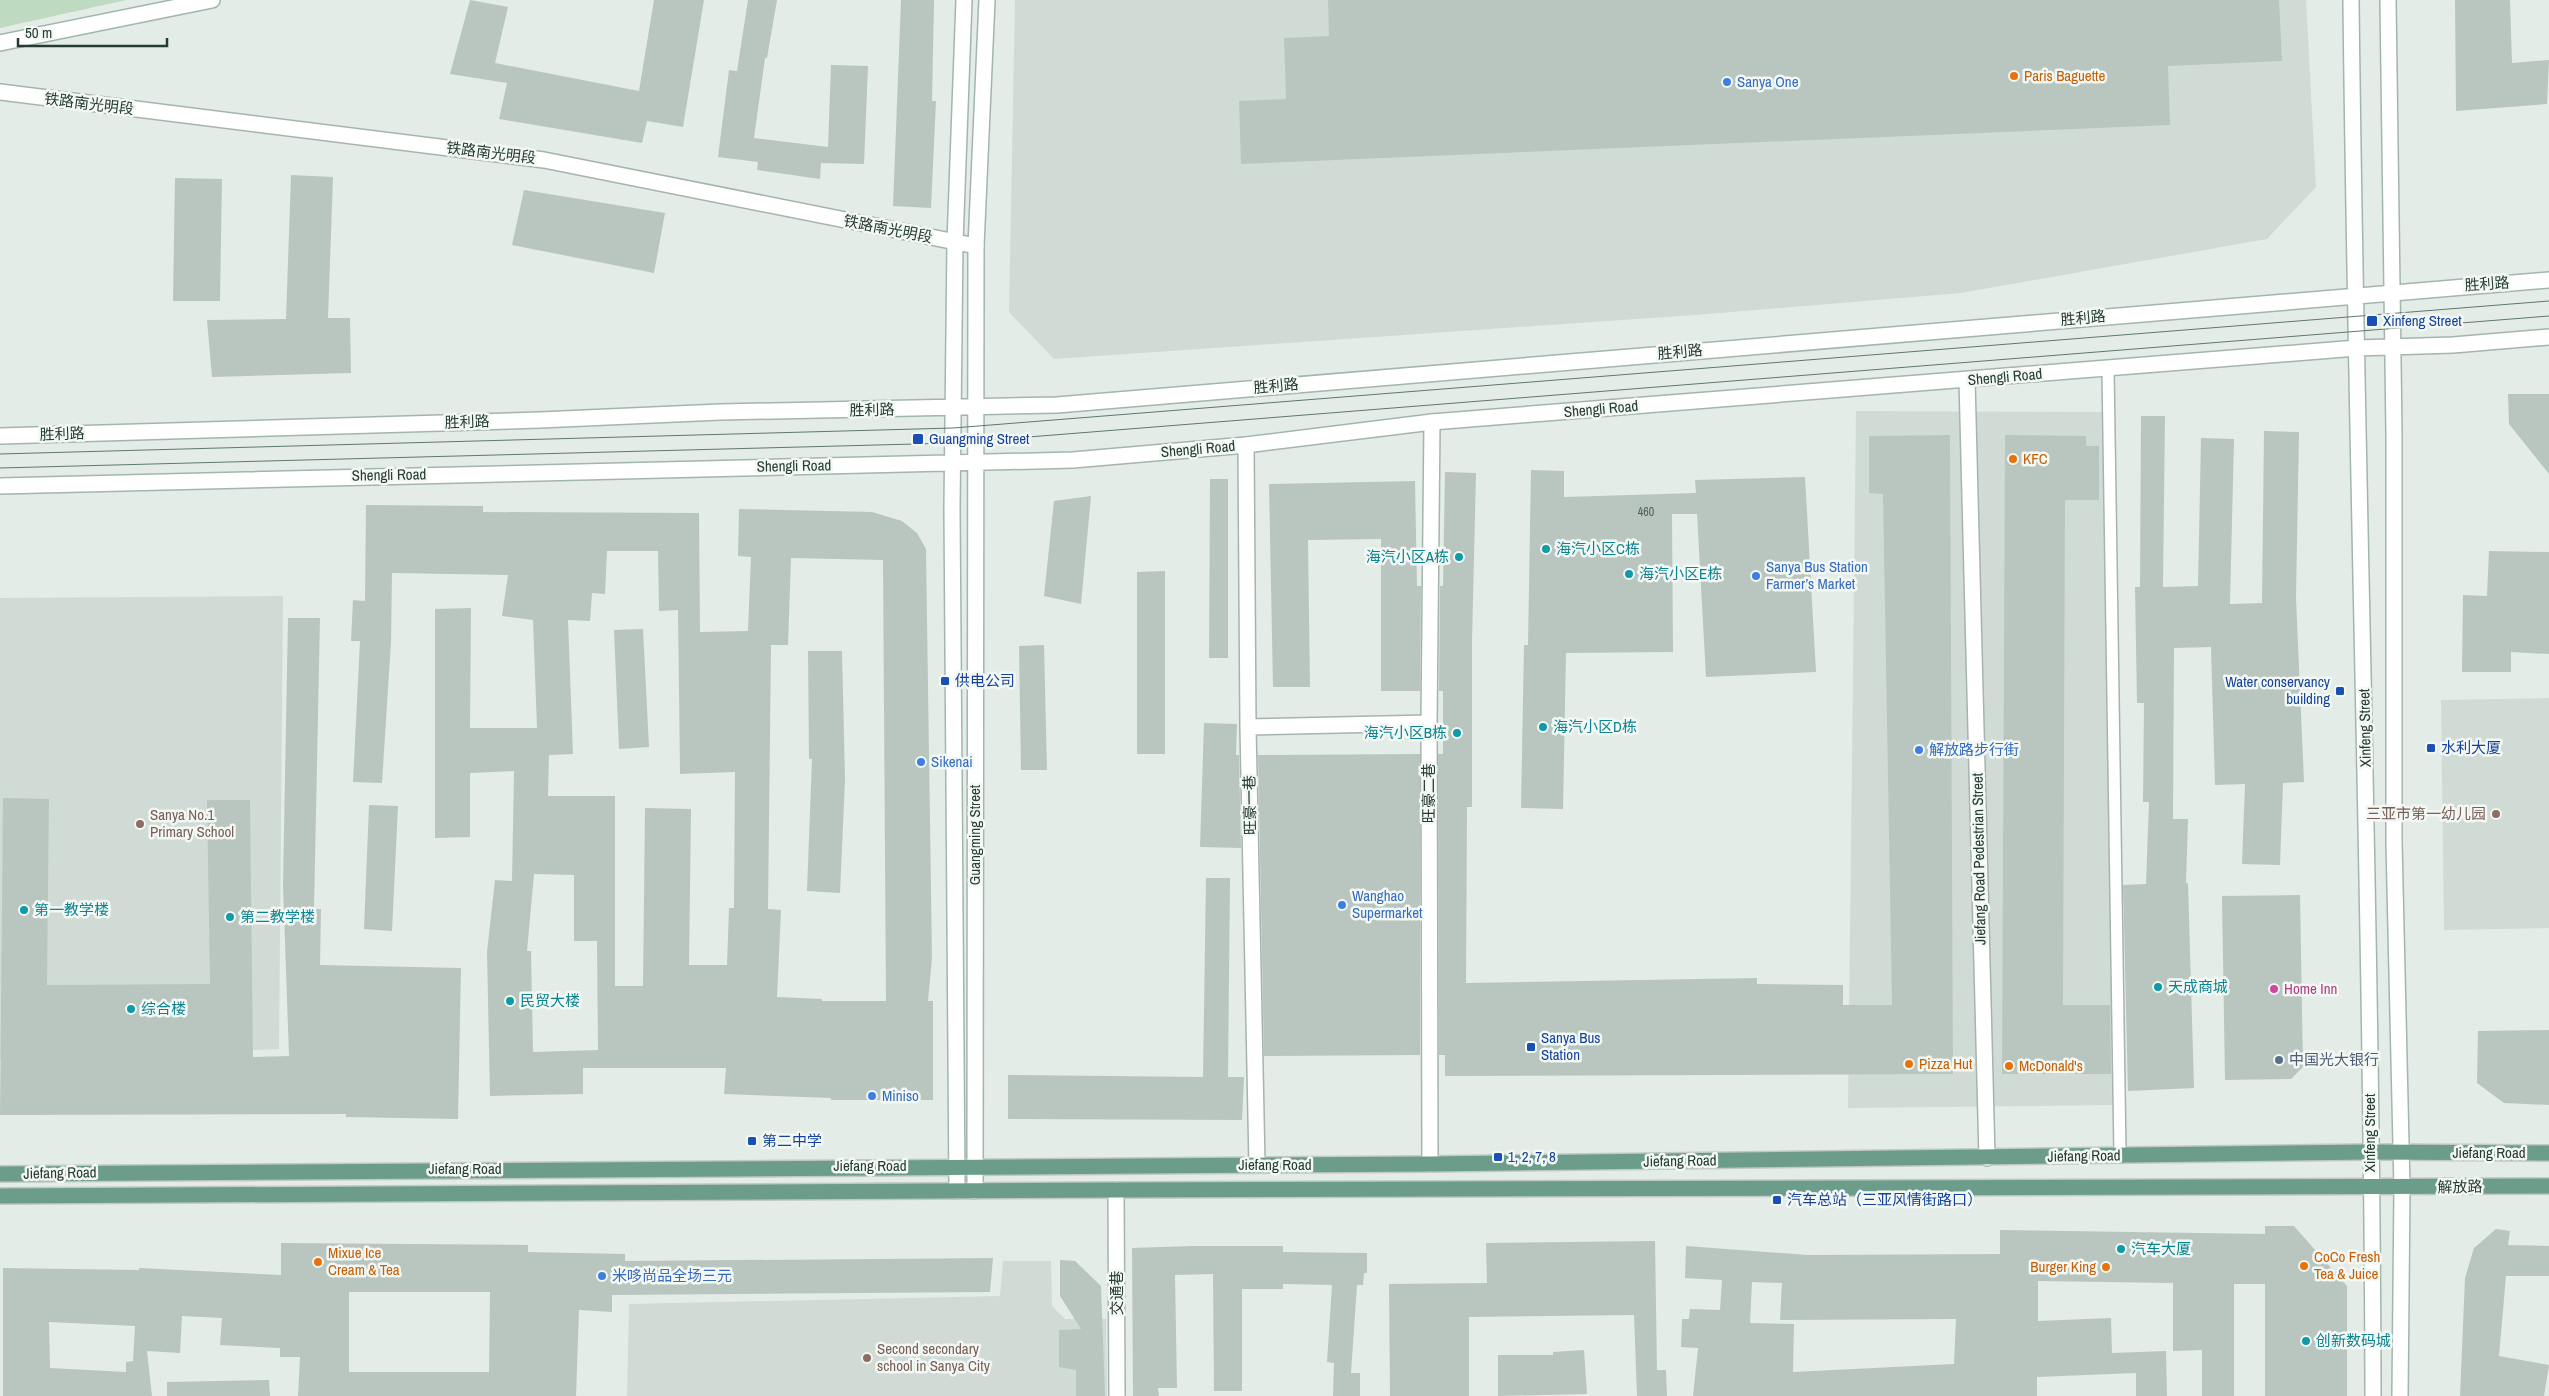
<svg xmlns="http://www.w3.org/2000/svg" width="2549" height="1396" font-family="'Archivo Narrow','Noto Sans SC',sans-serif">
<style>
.built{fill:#d1dbd6}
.green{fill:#bedbc2}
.building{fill:#b9c6bf;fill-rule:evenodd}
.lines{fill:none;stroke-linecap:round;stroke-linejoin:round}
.lane-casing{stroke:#a6b4ad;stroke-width:14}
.street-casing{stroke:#a6b4ad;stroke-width:18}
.secondary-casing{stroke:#a2b6ad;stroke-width:18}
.primary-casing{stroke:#c2c8c6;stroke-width:18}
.lane{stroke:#fff;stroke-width:11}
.street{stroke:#fff;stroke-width:15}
.secondary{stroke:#fff;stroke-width:15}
.primary{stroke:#6b9d8a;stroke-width:15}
.tram{stroke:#5f776e;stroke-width:1}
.food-dot{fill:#e8710a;stroke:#f3f8f5;stroke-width:2}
.shop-dot{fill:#3f7fe0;stroke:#f3f8f5;stroke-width:2}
.transit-dot{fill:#1a4fb4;stroke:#f3f8f5;stroke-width:2}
.culture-dot{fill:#0f9aa8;stroke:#f3f8f5;stroke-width:2}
.education-dot{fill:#8d6e63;stroke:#f3f8f5;stroke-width:2}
.hotel-dot{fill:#d1479c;stroke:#f3f8f5;stroke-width:2}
.service-dot{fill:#5c6f8a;stroke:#f3f8f5;stroke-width:2}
.labels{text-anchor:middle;stroke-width:5;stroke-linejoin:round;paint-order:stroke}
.number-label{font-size:12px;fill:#495e55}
.food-label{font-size:15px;fill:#c56008;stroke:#f3f8f5;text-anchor:start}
.shop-label{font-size:15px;fill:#366cbe;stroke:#f3f8f5;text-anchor:start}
.street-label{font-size:15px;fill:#243c32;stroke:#f3f8f5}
.transit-label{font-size:15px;fill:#164399;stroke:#f3f8f5;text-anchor:start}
.culture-label{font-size:15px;fill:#0d838f;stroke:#f3f8f5;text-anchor:start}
.education-label{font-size:15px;fill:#785e54;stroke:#f3f8f5;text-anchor:start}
.hotel-label{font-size:15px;fill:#b23c85;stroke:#f3f8f5;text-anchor:start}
.service-label{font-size:15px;fill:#4e5e75;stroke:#f3f8f5;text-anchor:start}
</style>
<rect width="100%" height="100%" fill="#e3ece7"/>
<path class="built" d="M1015,0H2306L2316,187L2267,239L1961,293L1695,315L1054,359L1009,312Z
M1856,411L2106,412L2112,1105L1848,1108Z
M283,596L279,1049L0,1060V598Z
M2549,698V928L2444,930L2441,700Z
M1003,1261H1051L1052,1306L1065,1319H1106L1107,1396H627L629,1304L1000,1296Z"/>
<path class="green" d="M0,0H126L0,28Z"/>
<path class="building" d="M470,0L508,7L495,63L639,91L654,0H704L683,127L647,121L642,143L499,119L507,83L450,74Z
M748,0H777L767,58H765L754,138L828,147L831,65L868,66L864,164L821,163L820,179L757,170L758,162L718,157L729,70L737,71Z
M901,0H934L932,101H936L931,208L893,206Z
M1328,0H2279L2282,61L2168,66L2170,125L1241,164L1239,101L1286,99L1284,38L1329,36Z
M2455,0H2510L2512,63L2549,60L2547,104L2456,111Z
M291,175L333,177L328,318H350L351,373L212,377L207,320L286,319Z
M175,178L222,179L220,301H173Z
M524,190L665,213L654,273L512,245Z
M2508,394H2549V474L2509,424Z
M2141,416H2165L2163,587L2198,586L2201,438L2234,439L2230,604L2262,603L2264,431L2299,432L2296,598L2304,782L2283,783L2280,865L2242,864L2245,784L2215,785L2211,647L2174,648L2173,819H2188L2186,883H2188L2194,1088L2128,1091L2123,885L2146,884L2149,802H2143L2144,703H2137L2135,587H2140Z
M1950,435L1953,1074L1445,1076V1055H1439L1438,754H1443V691H1439L1440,586H1443L1445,472L1476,473L1472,641V807H1467L1466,983L1757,978V984L1843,985V1005H1892L1883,494L1869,493V436Z
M2005,435L2086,436V446H2099V500H2065L2063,1005H2110L2111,1074H2002Z
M1531,470L1564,471V497L1696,493L1695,480L1805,477L1816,672L1706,677L1697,514H1672L1673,652L1566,653L1563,809L1521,808L1524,645H1528Z
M1210,479H1228V658H1209Z
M1415,481L1417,586H1421L1420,691H1381V539L1308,540L1310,687H1273L1269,484Z
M1091,496L1081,604L1044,596L1054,501Z
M366,505L483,506V512L699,513L700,632L748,631L751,557L738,556L739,509L872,512L902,521L917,533L926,549L932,958L928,1001H933V1100H831V1098L724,1094L726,1068H583V1094L490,1096L487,952L495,880L512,881L514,771L470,773V837L435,838V609L471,608L470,728H537L533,620L502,616L508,575L392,573L391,642L382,783L353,782L360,641H351L353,600L365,601ZM607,551H658L659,611L678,610L680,774L735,772L734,908H729L727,965H689L691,809L645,808L643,986H615V796H548L549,755L573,754L568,620L590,621L592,593L605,594ZM791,558L883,560L886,1001H822V999L777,997L781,910L768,909L771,645H788ZM534,874L574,875V941H597L598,1050L533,1052L531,951H527Z
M2489,551L2549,552V654L2511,652V672H2462L2463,595L2487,596Z
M1165,571V754H1137V572Z
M288,618H320L314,909H321L320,965L461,968L458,1119L346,1117V1114L0,1115L3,798L49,799L47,985L210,984L207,800H250L253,1057L289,1056L283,885Z
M643,629L649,747L619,749L614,630Z
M1044,645L1047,770H1021L1019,646Z
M808,651H842L845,779L840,893L807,891L812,759H809Z
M1204,723L1237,724L1236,755H1239L1241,848L1200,847Z
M1420,754V1055L1264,1056L1258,755Z
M369,805L398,806L392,931L364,929Z
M1206,878H1230L1228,1077H1244L1242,1120L1008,1119V1075L1203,1077Z
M2300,895L2303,1067L2291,1079L2225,1080L2222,896Z
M2549,1030V1105L2504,1103L2477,1083L2478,1031Z
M2265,1226H2294L2347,1286V1396H2265V1284H2234V1396H2202V1350L2173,1351V1283L2038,1281V1321L2111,1318L2112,1353L2166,1351L2167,1396H2136V1373L2037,1377V1396H1693L1698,1348L1681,1347L1682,1319H1689L1690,1309L1720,1310L1722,1280L1685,1278L1686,1246L1808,1255L2000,1254V1230L2265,1234ZM1752,1282L1782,1283L1780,1320L1956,1319L1954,1364L1793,1372L1794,1324L1750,1323Z
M2496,1229L2510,1231L2508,1245L2549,1246V1276H2506L2499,1356L2549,1365L2544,1396H2460L2465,1278L2474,1248Z
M1655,1241L1657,1370H1666L1667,1396H1637L1634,1315L1469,1317V1396H1390L1389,1284L1487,1283L1486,1243Z
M281,1243L528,1245V1252L625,1254V1261L993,1258L990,1292L612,1295V1312L579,1310L576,1396H298L300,1357H280V1348L220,1345L222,1318L182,1316L180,1353L147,1351L152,1396H3V1268L139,1270V1268L281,1275ZM349,1292H490L489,1372H349ZM49,1322L135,1326L133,1361L126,1362V1372L50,1368Z
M1191,1246H1283V1252L1367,1253V1273H1364L1363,1285H1357L1351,1373H1360V1396H1333L1334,1363L1327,1362L1332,1285L1283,1284V1289H1242V1391H1214L1213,1274L1175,1275L1177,1388H1158L1159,1396H1133L1132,1248Z
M1060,1260L1075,1261L1101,1286L1105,1396H1076V1370L1059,1367V1330L1081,1329L1060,1296Z
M1584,1350L1587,1394L1498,1396V1355H1553V1352Z
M269,1380L270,1396H167V1382Z"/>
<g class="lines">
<defs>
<path id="lane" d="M2108,369L2120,1155"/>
<path id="street" d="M0,92L544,160L976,246
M1967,380L1987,1158
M1246,445L1248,727L1257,1165
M1248,727L1429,723
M1430,1164L1429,723L1432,422
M1116,1190L1117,1396"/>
<path id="secondary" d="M2351,0C2356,465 2372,931 2373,1396
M2388,0L2394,434V843L2402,1188L2400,1396
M0,43L212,0
M0,436L540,420L720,412L1057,405L2549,280
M0,486L1073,460L1246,445L1432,422L2357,348L2453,345L2549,337
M957,1191L952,509L955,242L964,0
M975,1191L976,246L987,0"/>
<path id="primary" d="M0,1174L1430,1164L2370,1152L2549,1153
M0,1196L1116,1190L2549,1186"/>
</defs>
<use href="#lane" class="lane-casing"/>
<use href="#street" class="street-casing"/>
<use href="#secondary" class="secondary-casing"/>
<use href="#primary" class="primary-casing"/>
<use href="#lane" class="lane"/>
<use href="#street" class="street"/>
<use href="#secondary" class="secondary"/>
<use href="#primary" class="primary"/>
<path class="tram" d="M0,454L953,428L2549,301
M0,468L953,443L2549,316"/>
</g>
<g class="food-dot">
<circle cx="2014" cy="76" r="5"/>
<circle cx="2013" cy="459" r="5"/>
<circle cx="1909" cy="1064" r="5"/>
<circle cx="2009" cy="1066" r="5"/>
<circle cx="318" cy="1262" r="5"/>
<circle cx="2304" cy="1266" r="5"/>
<circle cx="2106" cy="1267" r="5"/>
</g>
<g class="shop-dot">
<circle cx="1727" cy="82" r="5"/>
<circle cx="1756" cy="576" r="5"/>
<circle cx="1919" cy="750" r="5"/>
<circle cx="921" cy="762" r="5"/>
<circle cx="1342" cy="905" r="5"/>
<circle cx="872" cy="1096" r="5"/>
<circle cx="602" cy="1276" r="5"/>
</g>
<g class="transit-dot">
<rect x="2366" y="315" width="12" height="12" rx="2.5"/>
<rect x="912" y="433" width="12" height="12" rx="2.5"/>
<rect x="940" y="676" width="10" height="10" rx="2.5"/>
<rect x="2335" y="686" width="10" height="10" rx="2.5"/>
<rect x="2426" y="743" width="10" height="10" rx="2.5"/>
<rect x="1526" y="1042" width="10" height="10" rx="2.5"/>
<rect x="747" y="1136" width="10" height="10" rx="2.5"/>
<rect x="1493" y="1152" width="10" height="10" rx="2.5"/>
<rect x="1772" y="1195" width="10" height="10" rx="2.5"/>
</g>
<g class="culture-dot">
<circle cx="1546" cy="549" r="5"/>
<circle cx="1459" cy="557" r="5"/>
<circle cx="1629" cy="574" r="5"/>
<circle cx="1543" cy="727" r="5"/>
<circle cx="1457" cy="733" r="5"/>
<circle cx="24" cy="910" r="5"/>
<circle cx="230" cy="917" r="5"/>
<circle cx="2158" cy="987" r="5"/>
<circle cx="510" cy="1001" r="5"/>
<circle cx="131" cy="1009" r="5"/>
<circle cx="2121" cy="1249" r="5"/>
<circle cx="2306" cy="1341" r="5"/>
</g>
<g class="education-dot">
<circle cx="2496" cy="814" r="5"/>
<circle cx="140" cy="824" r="5"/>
<circle cx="867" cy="1358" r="5"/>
</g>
<circle class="hotel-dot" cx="2274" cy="989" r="5"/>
<circle class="service-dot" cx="2279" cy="1060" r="5"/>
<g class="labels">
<g class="number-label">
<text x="1646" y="516">460</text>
</g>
<g class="food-label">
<text x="2024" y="81">Paris Baguette</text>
<text x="2023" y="464">KFC</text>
<text x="1919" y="1069">Pizza Hut</text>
<text x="2019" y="1071">McDonald's</text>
<text x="328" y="1258">Mixue Ice<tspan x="328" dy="17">Cream &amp; Tea</tspan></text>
<text x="2314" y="1262">CoCo Fresh<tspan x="2314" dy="17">Tea &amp; Juice</tspan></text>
<text x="2096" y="1272" text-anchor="end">Burger King</text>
</g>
<g class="shop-label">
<text x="1737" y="87">Sanya One</text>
<text x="1766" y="572">Sanya Bus Station<tspan x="1766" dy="17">Farmer’s Market</tspan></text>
<text x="1929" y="755">解放路步行街</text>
<text x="931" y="767">Sikenai</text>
<text x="1352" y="901">Wanghao<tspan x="1352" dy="17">Supermarket</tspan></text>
<text x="882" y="1101">Miniso</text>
<text x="612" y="1281">米哆尚品全场三元</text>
</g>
<g class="street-label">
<text transform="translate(89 104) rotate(7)" y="5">铁路南光明段</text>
<text transform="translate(491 153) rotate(7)" y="5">铁路南光明段</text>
<text transform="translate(888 229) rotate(11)" y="5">铁路南光明段</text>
<text transform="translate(2487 284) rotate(-4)" y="5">胜利路</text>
<text transform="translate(2083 318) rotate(-5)" y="5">胜利路</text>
<text transform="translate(1680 352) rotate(-5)" y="5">胜利路</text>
<text transform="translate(2005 377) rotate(-5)" y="5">Shengli Road</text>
<text transform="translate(1276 386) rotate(-5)" y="5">胜利路</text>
<text transform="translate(1601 409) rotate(-5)" y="5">Shengli Road</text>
<text transform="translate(872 410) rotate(-1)" y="5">胜利路</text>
<text transform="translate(467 422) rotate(-2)" y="5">胜利路</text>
<text transform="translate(62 434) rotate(-2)" y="5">胜利路</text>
<text transform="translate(1198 449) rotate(-5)" y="5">Shengli Road</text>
<text transform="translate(794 466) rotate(-1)" y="5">Shengli Road</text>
<text transform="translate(389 475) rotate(-1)" y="5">Shengli Road</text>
<text transform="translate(2365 728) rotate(-91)" y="5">Xinfeng Street</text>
<text transform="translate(1429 793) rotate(-90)" y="5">旺豪二巷</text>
<text transform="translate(1250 805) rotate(-91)" y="5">旺豪一巷</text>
<text transform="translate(975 835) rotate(-90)" y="5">Guangming Street</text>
<text transform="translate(1979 859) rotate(-91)" y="5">Jiefang Road Pedestrian Street</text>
<text transform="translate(2370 1133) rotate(-90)" y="5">Xinfeng Street</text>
<text x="2489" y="1158">Jiefang Road</text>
<text transform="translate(2084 1156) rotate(-1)" y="5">Jiefang Road</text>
<text transform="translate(1680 1161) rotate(-1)" y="5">Jiefang Road</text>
<text x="1275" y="1170">Jiefang Road</text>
<text x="870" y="1171">Jiefang Road</text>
<text x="465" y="1174">Jiefang Road</text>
<text transform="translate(60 1173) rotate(-1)" y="5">Jiefang Road</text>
<text transform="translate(2460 1187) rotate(-1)" y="5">解放路</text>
<text transform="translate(1117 1293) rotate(-90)" y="5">交通巷</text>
</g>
<g class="transit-label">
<text x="2383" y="326">Xinfeng Street</text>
<text x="929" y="444">Guangming Street</text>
<text x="955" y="686">供电公司</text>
<text x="2330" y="687" text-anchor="end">Water conservancy<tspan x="2330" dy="17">building</tspan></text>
<text x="2441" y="753">水利大厦</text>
<text x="1541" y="1043">Sanya Bus<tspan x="1541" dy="17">Station</tspan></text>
<text x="762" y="1146">第二中学</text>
<text x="1508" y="1162">1, 2, 7, 8</text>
<text x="1787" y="1205">汽车总站（三亚风情街路口）</text>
</g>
<g class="culture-label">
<text x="1556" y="554">海汽小区C栋</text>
<text x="1449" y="562" text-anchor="end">海汽小区A栋</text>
<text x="1639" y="579">海汽小区E栋</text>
<text x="1553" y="732">海汽小区D栋</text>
<text x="1447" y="738" text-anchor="end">海汽小区B栋</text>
<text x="34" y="915">第一教学楼</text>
<text x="240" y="922">第二教学楼</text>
<text x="2168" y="992">天成商城</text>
<text x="520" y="1006">民贸大楼</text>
<text x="141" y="1014">综合楼</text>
<text x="2131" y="1254">汽车大厦</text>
<text x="2316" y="1346">创新数码城</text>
</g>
<g class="education-label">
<text x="2486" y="819" text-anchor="end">三亚市第一幼儿园</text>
<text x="150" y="820">Sanya No.1<tspan x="150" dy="17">Primary School</tspan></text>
<text x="877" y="1354">Second secondary<tspan x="877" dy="17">school in Sanya City</tspan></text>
</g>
<g class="hotel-label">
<text x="2284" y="994">Home Inn</text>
</g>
<g class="service-label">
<text x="2289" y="1065">中国光大银行</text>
</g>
</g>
<path d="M18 38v8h149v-8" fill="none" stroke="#243c32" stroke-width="2.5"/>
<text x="25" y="38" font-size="15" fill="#243c32" stroke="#f3f8f5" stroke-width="4" paint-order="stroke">50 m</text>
</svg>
